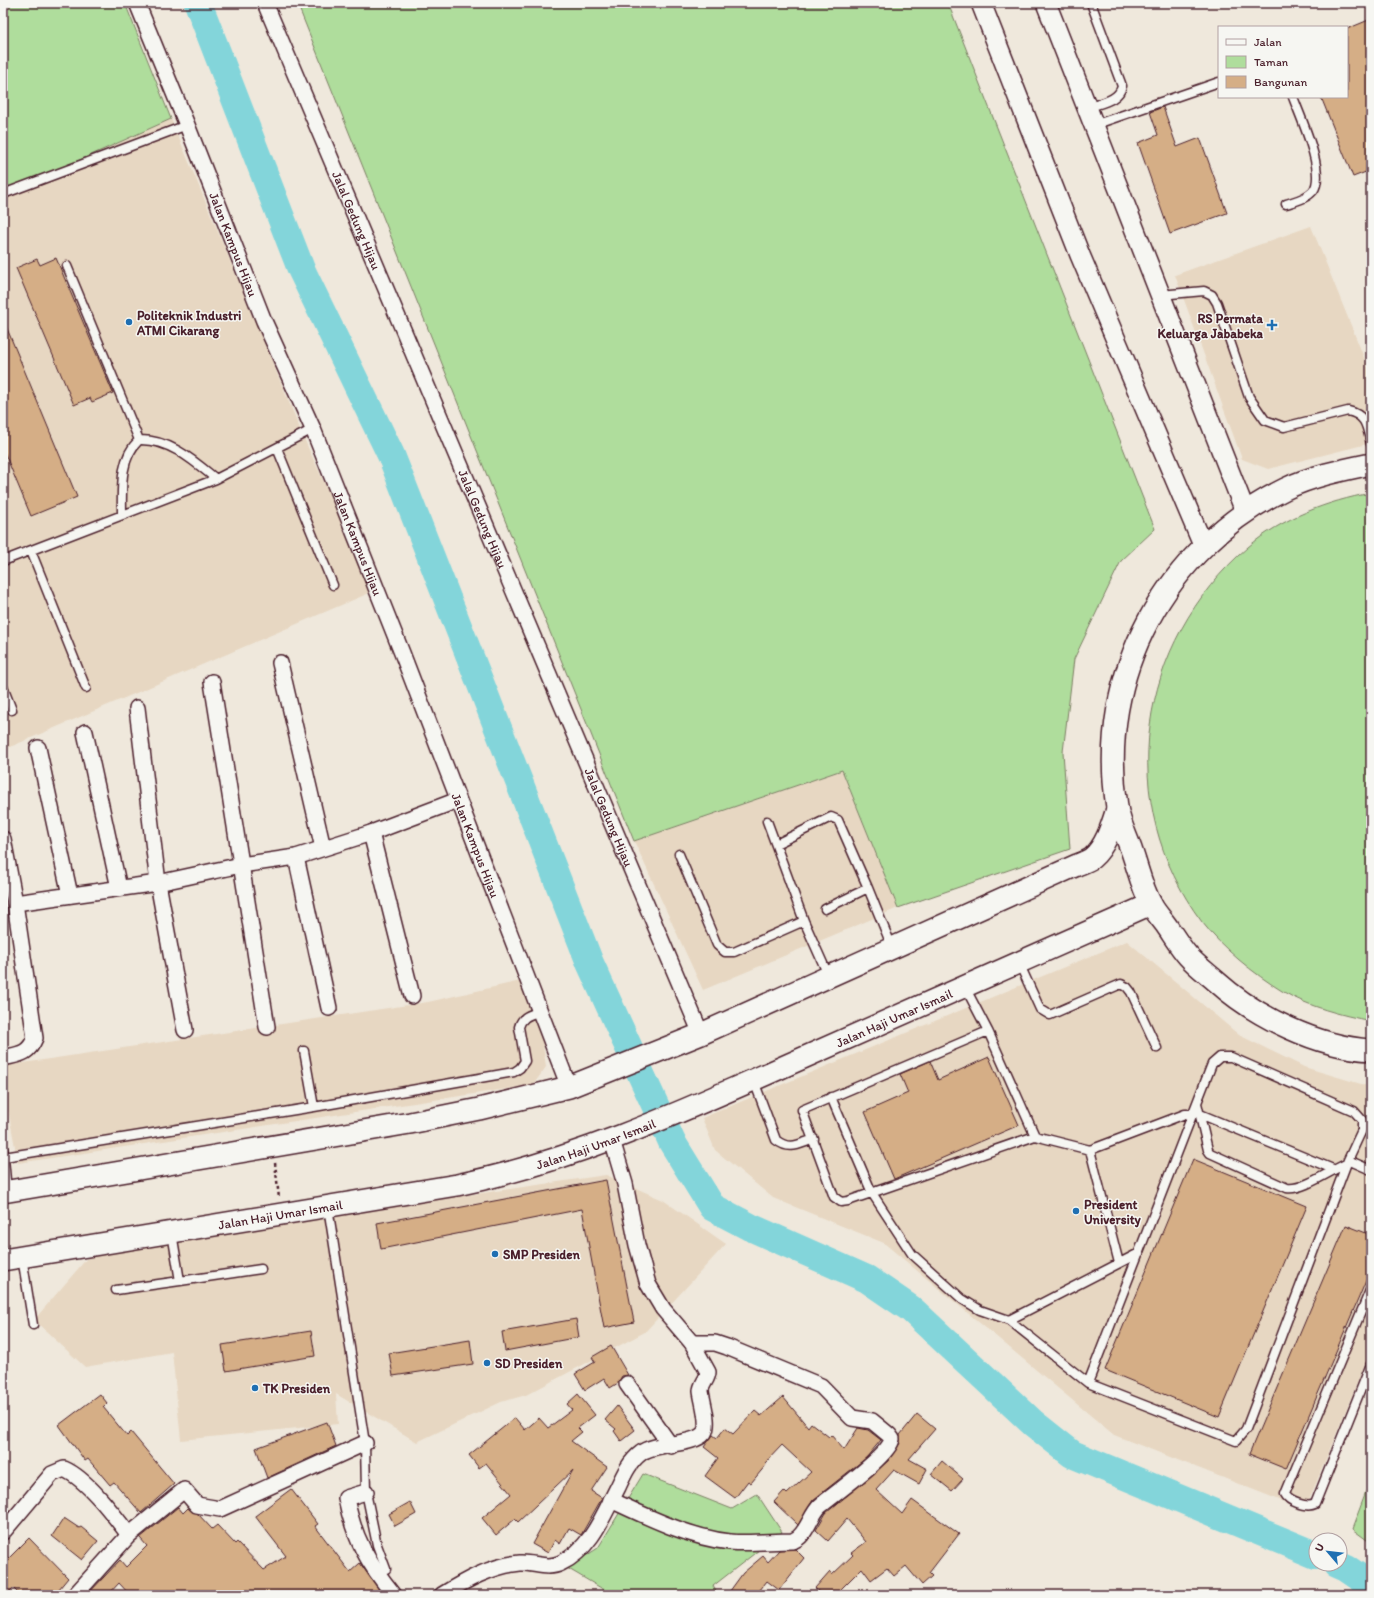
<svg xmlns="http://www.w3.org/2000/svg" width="1374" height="1598" font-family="Itim,sans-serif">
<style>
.built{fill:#e7d7c2}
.green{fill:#afdd9c;stroke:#7c7e64}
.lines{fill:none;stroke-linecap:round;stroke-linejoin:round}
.river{stroke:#83d5da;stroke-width:28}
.building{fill:#d5ae86;stroke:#4a1f2b}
.service-casing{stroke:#4a1f2b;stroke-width:11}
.minor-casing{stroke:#4a1f2b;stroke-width:18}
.tertiary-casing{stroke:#4a1f2b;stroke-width:22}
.secondary-casing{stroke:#4a1f2b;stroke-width:24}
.path{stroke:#4a1f2b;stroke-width:2.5;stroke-dasharray:3 3;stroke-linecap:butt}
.service{stroke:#f6f6f2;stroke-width:8}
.minor{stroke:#f6f6f2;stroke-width:15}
.tertiary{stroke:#f6f6f2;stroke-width:19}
.secondary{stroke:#f6f6f2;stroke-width:21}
.poi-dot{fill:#1f6fb2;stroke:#f6f6f2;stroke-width:1.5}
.labels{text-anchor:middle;stroke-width:3;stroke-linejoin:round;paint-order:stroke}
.street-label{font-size:13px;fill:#4a1f2b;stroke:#f6f6f2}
.poi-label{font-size:13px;font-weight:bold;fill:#4a1f2b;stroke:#f6f6f2;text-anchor:start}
</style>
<rect width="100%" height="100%" fill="#efe8dc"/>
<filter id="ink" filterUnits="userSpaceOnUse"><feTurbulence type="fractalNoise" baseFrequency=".025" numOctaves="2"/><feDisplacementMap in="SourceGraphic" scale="8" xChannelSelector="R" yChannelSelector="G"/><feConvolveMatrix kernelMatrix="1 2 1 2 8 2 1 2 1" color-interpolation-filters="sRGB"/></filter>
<g filter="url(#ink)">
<path class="built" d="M171,119L306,443L374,591L3,750V181L12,191Z
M1311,226L1371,375V443L1268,469L1242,459L1175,275Z
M842,770L898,908L703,990L634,841Z
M1127,941L1239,1035L1304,1067L1371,1087V1349L1305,1510L1114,1435L884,1243L773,1198L715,1150L702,1118Z
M534,978L546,1067L533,1085L18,1163L3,1083V1066L428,1002Z
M606,1175L663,1200L726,1244L645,1332L526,1395L501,1402L417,1442L336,1394L338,1424L181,1440L172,1352L85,1367L34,1320L95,1249Z"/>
<path class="green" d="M3,3H125L171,119L11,191L3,181Z
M297,3H948L1155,529L1121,561L1074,659L1063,752L1070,849L898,908L842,770L634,841Z
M1371,493V1021C1341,1015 1309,1007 1282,991C1253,973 1223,949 1202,922C1113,803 1137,642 1248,547C1282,518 1328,501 1371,493Z
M643,1474L732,1509L757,1494L782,1532L713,1586L718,1595H613L567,1568L598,1548Z
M1371,1479V1543L1352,1529Z"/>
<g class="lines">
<path class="river" d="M198,3L301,269L391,455L590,963L672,1142L712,1207L750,1227L867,1279L911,1309L1033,1423L1072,1454L1316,1555
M1337,1564L1346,1568L1371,1585"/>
</g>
<path class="building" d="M1371,19V170L1353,177L1321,97H1347V29Z
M1163,107L1177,147L1200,138L1227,213L1170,234L1138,143L1158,135L1150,112Z
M56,258L113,393L92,402L90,398L74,405L16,268L37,259L40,265Z
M3,319L77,497L31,516L3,449Z
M989,1057L1019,1125L894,1179L865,1112L908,1093L900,1074L930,1061L938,1080Z
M1193,1159L1307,1206L1219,1417L1105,1370Z
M606,1180L634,1322L604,1328L582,1209L381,1249L377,1223Z
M1346,1225L1371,1235V1269L1286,1469L1249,1454Z
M576,1319L579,1337L505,1351L502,1332Z
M311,1331L315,1356L226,1371L222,1345Z
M470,1340L473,1364L393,1376L389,1353Z
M611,1346L628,1375L622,1376L618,1383L610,1388L604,1378L585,1390L575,1374L595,1362L592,1357Z
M100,1394L107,1403L103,1407L127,1436L131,1432L174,1484L141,1513L114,1482L110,1485L88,1459L85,1461L59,1425Z
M578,1394L595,1415L578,1428L582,1432L571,1441L607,1467L591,1491L602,1498L581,1535L569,1528L560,1544L555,1540L548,1553L532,1544L573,1470L518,1522L515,1519L496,1535L482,1518L511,1494L486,1463L479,1468L469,1455L515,1418L525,1430L539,1418L548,1428L572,1410L567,1404Z
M783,1397L808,1427L811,1423L829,1437L831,1435L844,1450L858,1428L868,1430L881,1440L866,1458L813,1500L798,1525L774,1502L784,1491L787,1494L811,1472L782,1445L765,1463L766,1465L751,1483L748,1481L735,1498L705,1476L718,1458L704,1447L713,1435L717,1438L725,1428L733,1434L755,1411L761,1416Z
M617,1406L635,1430L621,1441L614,1431L616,1429L605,1420Z
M917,1414L935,1429L909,1459L927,1469L919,1484L894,1470L876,1490L902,1514L912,1500L959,1534L929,1573L932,1576L922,1585L906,1566L894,1576L887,1568L871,1580L862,1568L835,1595H822L815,1588L830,1571L832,1575L853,1555L851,1553L866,1542L847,1519L828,1541L816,1530L826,1513L888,1461L900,1443V1435Z
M327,1422L336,1446L267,1478L256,1448Z
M942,1461L963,1479L952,1491L931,1474Z
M291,1489L318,1524L315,1526L350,1572L360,1563L383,1595H130L119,1583L108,1595H87L120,1560L126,1567L147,1546L140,1538L178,1507L183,1513L188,1508L198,1514L212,1529L217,1525L235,1544L237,1542L264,1570L286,1556L255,1516Z
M410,1502L416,1514L395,1526L389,1514Z
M64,1518L79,1528L81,1527L98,1541L82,1560L52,1536Z
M29,1538L68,1578L54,1595H20L13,1588L6,1595H3V1564Z
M795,1549L804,1558L779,1590L767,1581L756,1595H727L743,1573L763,1556L768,1562L779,1550Z"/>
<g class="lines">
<defs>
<path id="service" d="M1087,108C1099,103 1119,101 1122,86L1091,3
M1094,125L1219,82
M3,194L187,125
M1286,204C1295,201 1306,199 1313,191C1327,174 1300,116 1293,97
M67,266L139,440
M1160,295L1204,291L1212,295L1217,303L1249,397L1265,420L1284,427L1348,411C1367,415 1367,428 1371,444
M277,448L333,585
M122,515C122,489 119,459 139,440C170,439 194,461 216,479
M31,551L86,688
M3,561L216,479L313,429
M3,687L12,710
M767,821L804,921L829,977
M776,844L831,817L838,820L868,888L892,947
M679,854L717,945L725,952H734L804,921
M825,909L868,888
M1019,963L1040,1009L1050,1015L1121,984L1127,987L1131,992L1157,1048
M965,987L988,1031L1035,1136
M988,1031L802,1110L834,1197L841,1202L848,1201L1035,1136L1090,1150L1185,1114H1193
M304,1051L314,1107
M754,1081L776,1140C790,1151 799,1144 814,1139
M831,1097L872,1193L912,1254L962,1299L980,1310L1009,1320L1088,1383L1236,1441L1246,1429L1348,1160L1362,1130V1120L1354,1111L1231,1057H1220L1212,1064L1088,1383
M1197,1103L1208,1150L1210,1153L1287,1188C1302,1191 1331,1170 1346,1164
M1200,1114L1333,1169
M3,1148L7,1191
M1090,1150L1119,1263
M4,1157L314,1107L514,1072L520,1068L525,1061L519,1027C522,1016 530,1015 540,1011
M1348,1160L1371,1170
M328,1207L365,1443L366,1492L377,1545L386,1569
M172,1233L180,1281L261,1269
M22,1257L33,1325
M1371,1288L1285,1494C1289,1502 1307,1508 1315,1504L1371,1364
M116,1290L180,1281
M1009,1320L1139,1253"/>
<g id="minor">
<path id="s1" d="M137,3L187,125L264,321L313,429L402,653L569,1087"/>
<path id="s2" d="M265,3L701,1034"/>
<path d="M280,663L323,848"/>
<path d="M212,682L267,1027"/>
<path d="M137,708L158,883L185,1030"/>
<path d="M85,732L119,888"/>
<path d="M38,748L70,895"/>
<path d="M371,833L412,996"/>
<path d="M3,839L15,903L35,1038C28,1055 19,1054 3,1058"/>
<path d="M296,857L329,1008"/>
<path d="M15,903L158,883L241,865L296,857L371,833L458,800"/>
<path d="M627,1384L671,1446"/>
<path d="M366,1492L346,1498C354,1539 368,1563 394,1595"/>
<path d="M611,1500C647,1517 691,1538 730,1542C750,1544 772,1541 792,1541C806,1538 810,1515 820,1506C835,1493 889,1456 892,1439L889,1435L872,1421L852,1418L821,1386L727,1347L715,1343H692"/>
<path d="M3,1532L52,1474L64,1469C87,1479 114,1515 129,1535"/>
<path d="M75,1595L129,1535L184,1490L197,1505L220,1509L365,1443"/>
<path d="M442,1595C466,1580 491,1566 520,1563C533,1562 548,1570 561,1563C591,1549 604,1514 618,1487C624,1474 630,1461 641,1453C655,1442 694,1446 704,1433C710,1424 702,1401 701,1391C701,1384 708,1379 708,1372L692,1343L663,1309L648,1284L637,1245L625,1184L612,1140"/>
</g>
<path id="tertiary" d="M981,3L1080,255L1203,545
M1046,3L1245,511"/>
<g id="secondary">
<path d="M1371,464C1342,470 1312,476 1285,489C1166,548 1096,674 1117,807C1119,822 1127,837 1132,852C1138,869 1142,888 1151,904C1155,912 1161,918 1166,925C1173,935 1180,947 1188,956C1197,966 1208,974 1217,982C1256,1017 1318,1047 1371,1050"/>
<path d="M3,1192L410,1123L479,1109L569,1087L701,1034L1077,865C1082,863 1088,861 1092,858C1106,846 1112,825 1117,809"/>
<path id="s3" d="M3,1260L457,1185C578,1160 690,1108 803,1058C919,1007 1035,955 1151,904"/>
</g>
</defs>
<use href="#service" class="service-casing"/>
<use href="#minor" class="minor-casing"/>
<use href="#tertiary" class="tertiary-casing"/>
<use href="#secondary" class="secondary-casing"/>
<path class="path" d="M275,1163L279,1198"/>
<use href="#service" class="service"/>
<use href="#minor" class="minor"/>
<use href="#tertiary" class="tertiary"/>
<use href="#secondary" class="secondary"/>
</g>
</g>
<g class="poi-dot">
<circle cx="129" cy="322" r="4"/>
<path d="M1270 319h4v4h4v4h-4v4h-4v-4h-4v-4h4z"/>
<circle cx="1076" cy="1211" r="4"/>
<circle cx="495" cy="1254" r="4"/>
<circle cx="487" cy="1363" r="4"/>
<circle cx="255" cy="1388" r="4"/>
</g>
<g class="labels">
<g class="street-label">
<text dy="5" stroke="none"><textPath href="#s2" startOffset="236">Jalal Gedung Hijau</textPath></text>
<text dy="5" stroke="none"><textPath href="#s1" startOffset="260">Jalan Kampus Hijau</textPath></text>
<text dy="5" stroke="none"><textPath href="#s2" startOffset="560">Jalal Gedung Hijau</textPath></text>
<text dy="5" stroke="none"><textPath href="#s1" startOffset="584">Jalan Kampus Hijau</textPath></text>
<text dy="5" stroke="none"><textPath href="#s2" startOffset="884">Jalal Gedung Hijau</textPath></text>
<text dy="5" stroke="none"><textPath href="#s1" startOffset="908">Jalan Kampus Hijau</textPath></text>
<text dy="5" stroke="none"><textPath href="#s3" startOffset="929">Jalan Haji Umar Ismail</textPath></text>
<text dy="5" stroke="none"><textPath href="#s3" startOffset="605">Jalan Haji Umar Ismail</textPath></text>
<text dy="5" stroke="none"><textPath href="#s3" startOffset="281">Jalan Haji Umar Ismail</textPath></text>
</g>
<g class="poi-label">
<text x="137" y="320">Politeknik Industri<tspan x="137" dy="15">ATMI Cikarang</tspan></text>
<text x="1263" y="323" text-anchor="end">RS Permata<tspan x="1263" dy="15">Keluarga Jababeka</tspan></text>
<text x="1084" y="1209">President<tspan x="1084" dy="15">University</tspan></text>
<text x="503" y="1259">SMP Presiden</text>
<text x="495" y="1368">SD Presiden</text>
<text x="263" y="1393">TK Presiden</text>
</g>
</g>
<rect width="1374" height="1598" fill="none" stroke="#f6f6f2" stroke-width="16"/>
<rect x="8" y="8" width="1358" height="1582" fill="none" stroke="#4a1f2b" stroke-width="1.5" filter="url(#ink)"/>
<rect x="1218" y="26" width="130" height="72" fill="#f6f6f2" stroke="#b1a0a2"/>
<rect x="1226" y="39" width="20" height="6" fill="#f6f6f2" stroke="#b1a0a2"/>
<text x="1254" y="46" font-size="12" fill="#4a1f2b">Jalan</text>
<rect x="1226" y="56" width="20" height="12" fill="#afdd9c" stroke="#b1a0a2"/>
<text x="1254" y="66" font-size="12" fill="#4a1f2b">Taman</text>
<rect x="1226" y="76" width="20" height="12" fill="#d5ae86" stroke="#b1a0a2"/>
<text x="1254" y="86" font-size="12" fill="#4a1f2b">Bangunan</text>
<g transform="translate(1328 1552) rotate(298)"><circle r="19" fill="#f6f6f2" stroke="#b1a0a2"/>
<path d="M0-3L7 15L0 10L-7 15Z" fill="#1f6fb2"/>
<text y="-6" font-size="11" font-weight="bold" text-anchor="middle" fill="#4a1f2b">U</text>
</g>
</svg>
